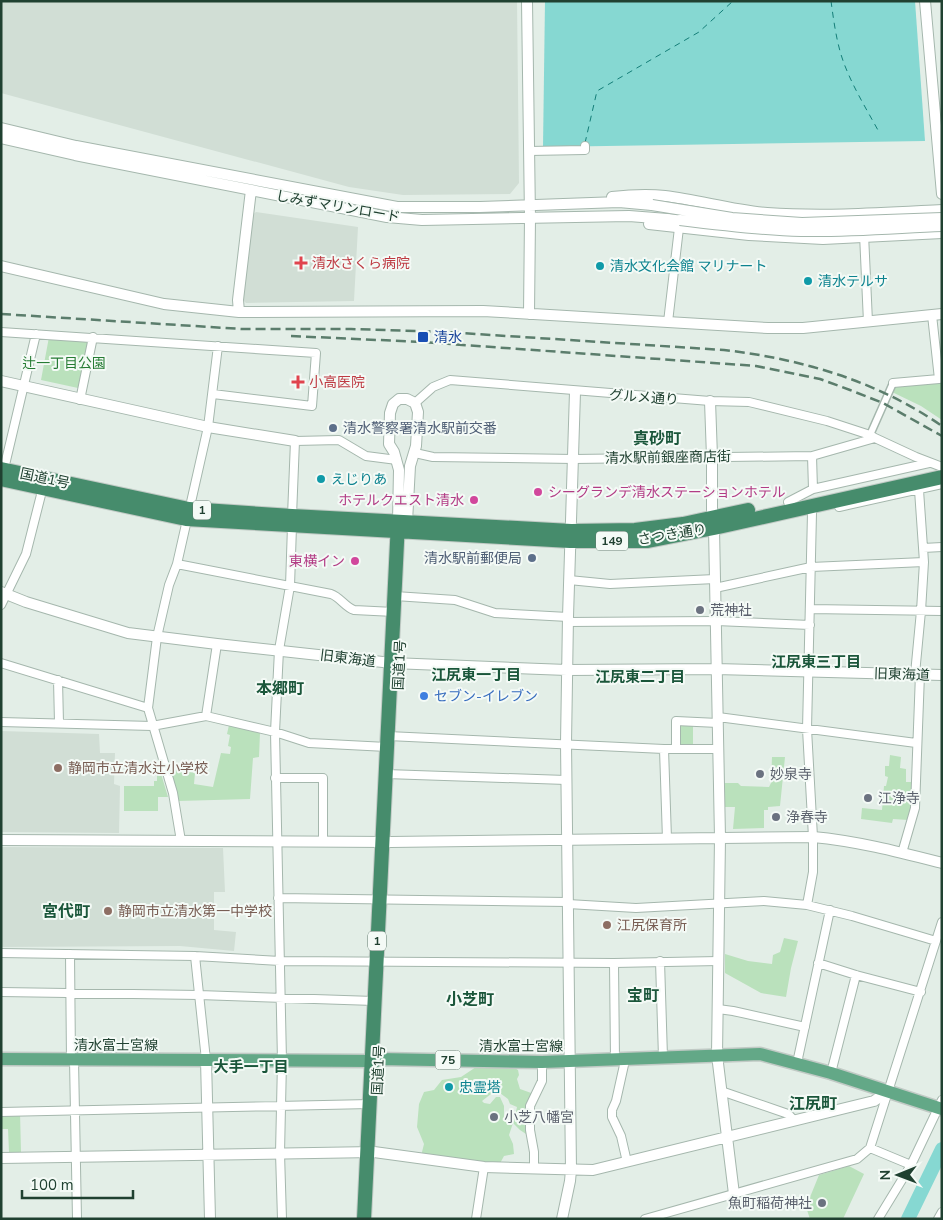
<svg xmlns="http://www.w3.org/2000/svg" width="943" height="1220" font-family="'Nunito Sans','Noto Sans JP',sans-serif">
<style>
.built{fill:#d1ded5}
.green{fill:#bae1bc;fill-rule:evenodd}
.water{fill:#86d8d2}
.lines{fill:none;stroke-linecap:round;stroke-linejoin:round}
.river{stroke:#86d8d2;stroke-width:14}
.ferry{stroke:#147e78;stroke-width:1;stroke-dasharray:6 5;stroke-linecap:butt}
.pedestrian-casing{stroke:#a5b7ad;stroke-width:9}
.minor-casing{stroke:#a5b7ad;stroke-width:10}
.tertiary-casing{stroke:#a5b7ad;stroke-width:12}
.primary-casing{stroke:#c1cac5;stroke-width:15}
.trunk-casing{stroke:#c1cac5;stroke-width:16}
.pedestrian{stroke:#fff;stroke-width:6}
.minor{stroke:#fff;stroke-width:8}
.tertiary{stroke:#fff;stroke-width:10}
.primary{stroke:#63a887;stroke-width:12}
.trunk{stroke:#468c6c;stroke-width:14}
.rail{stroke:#5b7d6c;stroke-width:2.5;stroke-dasharray:10 5;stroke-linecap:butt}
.tertiary-bridge-casing{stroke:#a5b7ad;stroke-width:12;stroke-linecap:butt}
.tertiary-bridge{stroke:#fff;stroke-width:10}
.health-dot{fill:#e0444e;stroke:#f4faf6;stroke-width:2}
.culture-dot{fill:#0f9aa8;stroke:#f4faf6;stroke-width:2}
.transit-dot{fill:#1a4fb4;stroke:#f4faf6;stroke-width:2}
.service-dot{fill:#5c6f8a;stroke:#f4faf6;stroke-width:2}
.hotel-dot{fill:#d1479c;stroke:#f4faf6;stroke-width:2}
.worship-dot{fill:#6b7280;stroke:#f4faf6;stroke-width:2}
.shop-dot{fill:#3f7fe0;stroke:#f4faf6;stroke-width:2}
.education-dot{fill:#8d6e63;stroke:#f4faf6;stroke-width:2}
.labels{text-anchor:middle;stroke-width:4;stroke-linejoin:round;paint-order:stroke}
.shield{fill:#f4faf6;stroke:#60786c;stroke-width:1}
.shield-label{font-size:12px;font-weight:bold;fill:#204131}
.street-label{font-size:14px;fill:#204131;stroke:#f4faf6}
.health-label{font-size:14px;fill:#be3a42;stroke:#f4faf6;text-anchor:start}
.culture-label{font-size:14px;fill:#0d838f;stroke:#f4faf6;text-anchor:start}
.transit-label{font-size:14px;fill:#164399;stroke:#f4faf6;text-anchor:start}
.park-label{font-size:14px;fill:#267c34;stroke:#f4faf6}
.service-label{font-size:14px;fill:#4e5e75;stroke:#f4faf6;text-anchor:start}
.hotel-label{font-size:14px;fill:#b23c85;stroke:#f4faf6;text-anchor:end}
.worship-label{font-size:14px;fill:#5b616d;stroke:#f4faf6;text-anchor:start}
.shop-label{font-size:14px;fill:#366cbe;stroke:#f4faf6;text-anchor:start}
.education-label{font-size:14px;fill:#785e54;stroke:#f4faf6;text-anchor:start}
.neighbourhood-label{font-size:15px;font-weight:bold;fill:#1a563a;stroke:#f4faf6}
.quarter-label{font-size:16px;font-weight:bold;fill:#1a563a;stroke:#f4faf6}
</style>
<rect width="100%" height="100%" fill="#e3eee7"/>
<path class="built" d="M1,1H517L519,183L510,194L403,195L349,187L1,93Z
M256,212L358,227L354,301L246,303L242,299L251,216Z
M1,731L99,734L100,753H115L114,784L120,786L119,833L1,832Z
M1,847L223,848L225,892H214V930L236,932L234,951L180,946L1,947Z"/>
<path class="green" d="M49,337L86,339L88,343L78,388L41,380Z
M942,381V420L921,406L892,392L894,386Z
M678,723H693V744L678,745Z
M229,725L260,733L259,757L253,758L250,799L178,801L169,769L195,773L194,784L213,787L221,753L230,754L231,747L228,746L230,735L227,734Z
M890,755L901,757L900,768L906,769V782H913L912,806L908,820L893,819L892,823L861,819L862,808L882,810L884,786H886L888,777L885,776V766H889Z
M772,757H785L780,806L768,807V810H764V828L733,829L735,807H725V783H738L741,786L769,787L771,783Z
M159,767L168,797H158V811H124V786H154V781H157V768Z
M784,938L798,941L791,968L786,997L761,993L725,973V954L748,961L772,964L773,955L780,952Z
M479,1065L513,1067L518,1070L519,1075L517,1079L520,1089L534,1094L526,1134L520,1130L513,1123L509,1135L513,1144L514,1154L504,1156L498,1167L423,1158L422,1152L424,1144L417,1127L419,1104L424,1092L434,1090L442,1080L461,1077ZM496,1090L508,1099L510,1104L517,1107L514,1121H509L504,1118V1106L500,1097H496L490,1104L484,1103L482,1101Z
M20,1112L21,1152H9L8,1129H1V1113Z
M849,1166L864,1174L843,1219H810L806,1207L819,1175Z"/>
<path class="water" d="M545,1H915L925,141L543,147Z"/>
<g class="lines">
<path class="river" d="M908,1219L942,1149"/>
<path class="ferry" d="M831,1C834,23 837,46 845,66C854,89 867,110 879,132
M585,143L597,91L699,32L733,1"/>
<defs>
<path id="pedestrian" d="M870,435L893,383"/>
<path id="minor" d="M529,151L585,150V146
M864,234L868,322
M668,322L679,228
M1,332L316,353L312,406L213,394
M893,383L939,379L932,315
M80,400L93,337
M415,403L433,387L450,380L710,401L749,402L827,421L870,435L875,438
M415,453L433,457L574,459L812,456L875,438L916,457L942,467
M812,456L813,489
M4,469L36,334
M788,502L813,489L929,463
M839,507L942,484
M292,516L295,441L339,440L366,456L397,460
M923,548L942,547
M177,564L331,594C340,597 345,607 354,610L394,612
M569,580L610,584L715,579
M715,588L811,567L924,562
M395,596L455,600L495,613L568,617
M1,605L26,554L43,487
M810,609L942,611
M568,622L716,621L810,625
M1,663L148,708
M915,674L921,611L924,562L919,490
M58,680L59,723
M206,716L217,644
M718,717L916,743
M1,722L152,726L206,716L275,732L309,743L387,747
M388,736L664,749H718
M664,749L667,839
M676,749V721L718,723
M386,774L566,780
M275,778H323V841
M181,841L173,793L148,708L157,637L169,585L177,564L208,427L218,346
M902,853L915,808L920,674
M278,898L568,902
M568,904L636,908L764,901L807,905L852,916L936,941
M807,905L813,872V837L807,729L812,513
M1,953L195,956L280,961L614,963L719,961
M70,954L71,1060
M195,956L206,1060
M660,961L663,1057
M614,963L615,1059
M818,963L856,975L921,992
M1,992L199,995L374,1001
M718,1009L733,1011L805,1027
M624,1059V1065L616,1101L612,1110V1117L621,1136L627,1162
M74,1060L77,1219
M797,1063L830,910
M831,1073L856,975
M721,1091L788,1114L794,1120
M1,1112L370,1104
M870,1148L911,1165
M534,1169V1152L530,1130V1106L542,1081V1062
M282,1219L280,1153L282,1061L275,732L279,650L290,586L292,526
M476,1219L484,1167
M645,1219L857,1159L870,1148L942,922
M878,1219L911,1165L942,1100
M938,1219L942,1212"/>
<path id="tertiary" d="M527,1L530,218L529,314
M925,1L942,194
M1,128L76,146L397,207H480L619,202L652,205
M1,138L75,155L387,217L422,220L629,216L680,220
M612,197C630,195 647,194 665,196C699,200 731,210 767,213C825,217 883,213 942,210
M649,224L749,235L823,239L942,233
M1,266L164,304L239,312L483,311L768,328H803L942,314
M239,312L238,300L251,190
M1,381L208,427L295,441
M710,401L712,457V518L714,528L720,838L717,1055L734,1194
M398,521L399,470L394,452L389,444L390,413L393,404L399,399H407L415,403L418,412L416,446L410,466L407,522
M1,592L26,602L128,633L217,644L392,663L567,670L716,669L942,675
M1,840L390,842L813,837C857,841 899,852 942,863
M206,1060L210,1219
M1,1158L374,1152L484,1167L593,1170L874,1101L889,1091
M562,1219L570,1181L571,1170L566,743L568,617L575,392"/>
<path id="primary" d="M1,1059L372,1061L379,1059L542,1062L760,1054L831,1073L942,1109"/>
<path id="trunk" d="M1,469L189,509L292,516L571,531L635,530L683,524L748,510
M1,479L186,519L570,541H648L714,528L942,477
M364,1219L398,522"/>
</defs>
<use href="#pedestrian" class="pedestrian-casing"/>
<use href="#minor" class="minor-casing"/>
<use href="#tertiary" class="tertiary-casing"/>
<use href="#primary" class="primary-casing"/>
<use href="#trunk" class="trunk-casing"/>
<use href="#pedestrian" class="pedestrian"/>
<use href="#minor" class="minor"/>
<use href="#tertiary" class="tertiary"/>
<use href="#primary" class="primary"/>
<use href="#trunk" class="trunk"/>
<path class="rail" d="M1,314L242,329H351L445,332L724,350C802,359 877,381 942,426
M291,336L422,342L756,366L820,379L850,390L883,403L942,436"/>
<defs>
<path id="tertiary-bridge" d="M652,205L732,218L802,223L942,218
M680,220C720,225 760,230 801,231C848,232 895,228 942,226"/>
</defs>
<use href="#tertiary-bridge" class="tertiary-bridge-casing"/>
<use href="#tertiary-bridge" class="tertiary-bridge"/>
</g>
<g class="health-dot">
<path d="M298.5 255.5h5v5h5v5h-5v5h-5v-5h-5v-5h5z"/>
<path d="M295.5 374.5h5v5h5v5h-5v5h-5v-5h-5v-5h5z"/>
</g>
<g class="culture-dot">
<circle cx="600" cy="266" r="5"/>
<circle cx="808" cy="281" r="5"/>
<circle cx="321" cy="479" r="5"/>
<circle cx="449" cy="1087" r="5"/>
</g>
<rect class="transit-dot" x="417" y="331" width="12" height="12" rx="2.5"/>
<g class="service-dot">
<circle cx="333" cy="428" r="5"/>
<circle cx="532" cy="558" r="5"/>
</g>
<g class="hotel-dot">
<circle cx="538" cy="492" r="5"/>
<circle cx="474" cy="500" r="5"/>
<circle cx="355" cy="561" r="5"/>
</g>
<g class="worship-dot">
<circle cx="700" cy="610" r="5"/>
<circle cx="760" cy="774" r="5"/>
<circle cx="868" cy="798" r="5"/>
<circle cx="776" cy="817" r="5"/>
<circle cx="494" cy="1117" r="5"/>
<circle cx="822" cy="1203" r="5"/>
</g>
<circle class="shop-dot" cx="424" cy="696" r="5"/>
<g class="education-dot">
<circle cx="58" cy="768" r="5"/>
<circle cx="108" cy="911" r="5"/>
<circle cx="607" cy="925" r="5"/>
</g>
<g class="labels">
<g class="shield">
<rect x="193" y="500.5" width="18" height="19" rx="4"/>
<rect x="596" y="531.5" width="32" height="19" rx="4"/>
<rect x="368" y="931.5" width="18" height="19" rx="4"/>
<rect x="435.5" y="1050.5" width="25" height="19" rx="4"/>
</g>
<g class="shield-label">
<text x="202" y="514">1</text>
<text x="612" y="545">149</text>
<text x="377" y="945">1</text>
<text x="448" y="1064">75</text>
</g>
<g class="street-label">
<text transform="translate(338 206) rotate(10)" y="5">しみずマリンロード</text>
<text transform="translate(644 397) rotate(4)" y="5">グルメ通り</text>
<text transform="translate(668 457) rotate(-1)" y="5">清水駅前銀座商店街</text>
<text transform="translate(45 478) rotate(12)" y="5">国道1号</text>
<text transform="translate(672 534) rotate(-9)" y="5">さつき通り</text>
<text transform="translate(348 658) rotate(7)" y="5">旧東海道</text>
<text transform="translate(399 665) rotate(-87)" y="5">国道1号</text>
<text transform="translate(902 674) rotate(2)" y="5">旧東海道</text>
<text x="116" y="1050">清水富士宮線</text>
<text x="521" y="1051">清水富士宮線</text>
<text transform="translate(378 1070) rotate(-87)" y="5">国道1号</text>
</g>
<g class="health-label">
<text x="312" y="268">清水さくら病院</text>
<text x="309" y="387">小高医院</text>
</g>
<g class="culture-label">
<text x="610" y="271">清水文化会館 マリナート</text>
<text x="818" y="286">清水テルサ</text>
<text x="331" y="484">えじりあ</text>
<text x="459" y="1092">忠霊塔</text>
</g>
<g class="transit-label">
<text x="434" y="342">清水</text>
</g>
<g class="park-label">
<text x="64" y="368">辻一丁目公園</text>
</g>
<g class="service-label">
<text x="343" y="433">清水警察署清水駅前交番</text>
<text x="522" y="563" text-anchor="end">清水駅前郵便局</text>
</g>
<g class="hotel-label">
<text x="548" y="497" text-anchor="start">シーグランデ清水ステーションホテル</text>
<text x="464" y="505">ホテルクエスト清水</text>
<text x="345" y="566">東横イン</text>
</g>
<g class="worship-label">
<text x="710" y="615">荒神社</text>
<text x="770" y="779">妙泉寺</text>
<text x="878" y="803">江浄寺</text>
<text x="786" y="822">浄春寺</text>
<text x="504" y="1122">小芝八幡宮</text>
<text x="812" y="1208" text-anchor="end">魚町稲荷神社</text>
</g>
<g class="shop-label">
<text x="434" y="701">セブン-イレブン</text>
</g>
<g class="education-label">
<text x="68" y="773">静岡市立清水辻小学校</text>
<text x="118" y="916">静岡市立清水第一中学校</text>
<text x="617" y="930">江尻保育所</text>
</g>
<g class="neighbourhood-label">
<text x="816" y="667">江尻東三丁目</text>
<text x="476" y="680">江尻東一丁目</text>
<text x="640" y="682">江尻東二丁目</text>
<text x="251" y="1072">大手一丁目</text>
</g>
<g class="quarter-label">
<text x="657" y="444">真砂町</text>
<text x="280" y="694">本郷町</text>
<text x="66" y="917">宮代町</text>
<text x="643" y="1001">宝町</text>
<text x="470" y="1005">小芝町</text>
<text x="813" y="1109">江尻町</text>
</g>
</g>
<rect width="943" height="1220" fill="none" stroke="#204131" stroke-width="5"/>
<g transform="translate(898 1175) rotate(269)" stroke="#f4faf6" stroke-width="4" paint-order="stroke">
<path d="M0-4L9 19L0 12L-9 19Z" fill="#204131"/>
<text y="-8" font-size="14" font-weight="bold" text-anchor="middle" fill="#204131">N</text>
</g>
<path d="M22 1190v8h111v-8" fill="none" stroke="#204131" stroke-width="2.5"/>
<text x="30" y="1190" font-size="15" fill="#204131" stroke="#f4faf6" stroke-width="4" paint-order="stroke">100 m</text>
</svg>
